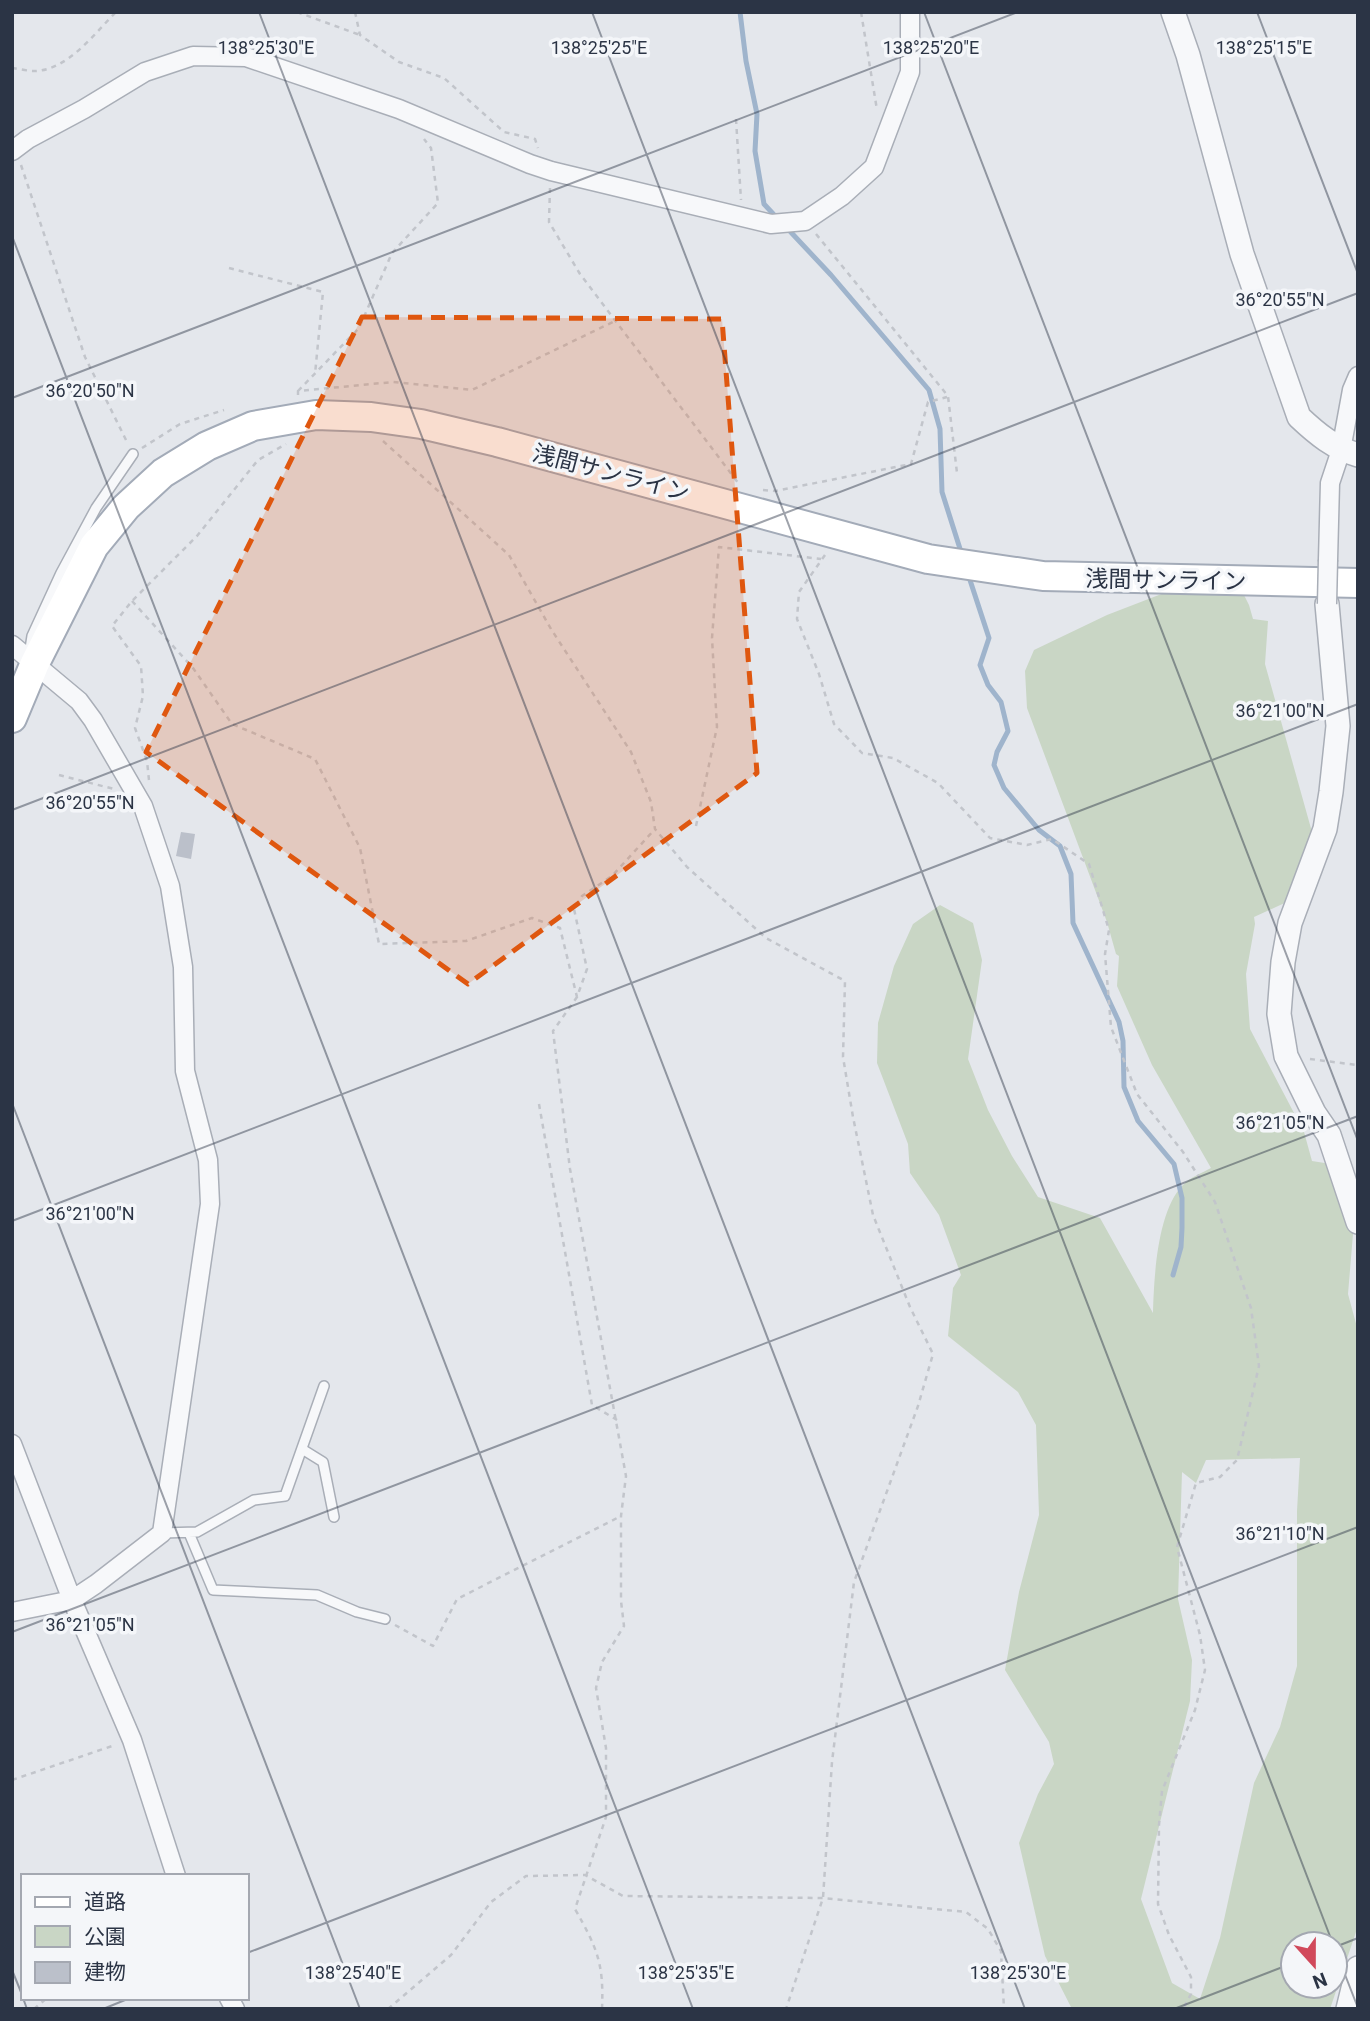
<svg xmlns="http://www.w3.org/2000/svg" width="1370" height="2021" font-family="Roboto,'Noto Sans JP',sans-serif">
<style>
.green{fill:#c9d6c5;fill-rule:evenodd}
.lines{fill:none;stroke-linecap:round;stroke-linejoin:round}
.stream{stroke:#9fb4cc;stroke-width:5}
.building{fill:#bbc0ca}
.service-casing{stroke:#a9aeb7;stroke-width:12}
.minor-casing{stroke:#a9aeb7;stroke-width:21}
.tertiary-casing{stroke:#a9aeb7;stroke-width:26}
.primary-casing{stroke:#a3abb8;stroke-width:32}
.path{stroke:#c2c5cb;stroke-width:2.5;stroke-dasharray:5 5;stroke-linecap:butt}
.service{stroke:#f7f8fa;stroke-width:9}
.minor{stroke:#f7f8fa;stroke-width:18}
.tertiary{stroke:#f7f8fa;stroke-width:23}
.primary{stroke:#fff;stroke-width:28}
.minor-bridge-casing{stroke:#a9aeb7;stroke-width:21;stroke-linecap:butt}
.minor-bridge{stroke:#f7f8fa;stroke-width:18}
.marked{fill:#df570f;fill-opacity:0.2;stroke:#df570f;stroke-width:5;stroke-dasharray:14 9;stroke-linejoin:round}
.ticks{fill:none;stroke:#2b3445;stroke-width:2;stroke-opacity:0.45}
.labels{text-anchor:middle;stroke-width:7;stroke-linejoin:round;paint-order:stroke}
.street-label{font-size:23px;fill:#2b3445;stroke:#f4f6f9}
.ticks-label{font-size:18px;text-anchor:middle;fill:#2b3445;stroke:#f4f6f9;stroke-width:7;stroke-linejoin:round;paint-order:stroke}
</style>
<rect width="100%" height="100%" fill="#e4e7ec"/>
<path class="green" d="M1190,583H1238L1249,605L1253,619L1268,621L1265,664L1312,832L1302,895L1254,917L1255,924L1246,974L1250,1029L1304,1132L1312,1161L1337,1165L1355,1210L1348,1294L1358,1331V1926L1330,2009H1072L1045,1956L1019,1843L1038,1794L1054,1764L1049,1742L1005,1670L1019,1592L1039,1515L1036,1425L1018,1392L948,1336L953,1288L961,1275L939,1215L910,1173L908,1144L877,1063L878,1023L894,966L913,924L940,905L973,923L982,960L968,1059L988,1110L1012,1156L1038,1197L1100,1218L1153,1313C1154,1278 1157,1211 1183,1185C1190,1177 1202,1173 1211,1168L1152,1065L1117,986L1119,956L1116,954L1107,922L1027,708L1025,671L1034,650L1107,615ZM1300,1458L1297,1511V1666L1280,1727L1254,1783L1220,1938L1200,1999L1172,1983L1141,1899L1190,1701L1192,1660L1178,1599L1182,1472L1196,1483L1206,1460ZM1293,1944H1335V1986H1293Z"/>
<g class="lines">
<path class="stream" d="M740,12L746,61L757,114L755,151L764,204L777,218
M786,227L831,275L929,390L940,429L942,492L962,555
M968,574L989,638L980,665L988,685L1001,702L1008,731L997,752L994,765L1004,788L1039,830L1060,846L1071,874L1073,923L1119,1022L1123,1041L1124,1087L1138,1121L1174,1164L1182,1198V1228L1181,1247L1173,1275"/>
</g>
<path class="building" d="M181,832L195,834L191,859L176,856Z"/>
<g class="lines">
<defs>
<path id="service" d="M30,649L32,636L61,573L96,508L133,454
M302,1449L323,1462L334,1517
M162,1533L197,1532L254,1500L285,1496L324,1386
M189,1533L213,1590L317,1595L357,1612L385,1619"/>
<path id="minor" d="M12,151L28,139L84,109L145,72L193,56L246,57L399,109L530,164L551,171L771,224L805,221L842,196L874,167L910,72V12
M1328,560L1330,483L1341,450L1352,390L1358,376
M12,645L79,701L93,720L143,806L170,886L183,967L185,1071L208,1160L210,1204L162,1533L96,1584L72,1600L12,1612
M12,1444L72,1600L132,1740L176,1876
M229,1998L235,2009"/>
<path id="tertiary" d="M1173,12L1188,55L1242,254L1299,417C1317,434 1334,448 1358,455
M1327,604L1338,726L1331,792L1325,829L1290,923L1283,962L1279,1014L1286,1056L1314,1113L1329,1135L1358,1222
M1348,2009L1358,1968"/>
<path id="primary" d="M12,718L35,663L94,546L126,507L163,473L207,446L253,426L316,415L371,417L421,424L497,442L928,559L1043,576L1358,583"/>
</defs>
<use href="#service" class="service-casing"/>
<use href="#minor" class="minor-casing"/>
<use href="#tertiary" class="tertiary-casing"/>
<use href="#primary" class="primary-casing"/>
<path class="path" d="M297,12L360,35
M355,12L360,35L399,62L444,78L504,132L535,139L538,148
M861,12L877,110
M12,68C19,69 28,71 35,71C68,70 94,34 116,12
M736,119L741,200
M21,165L85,357L127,442
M550,188L549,222L580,274L739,484
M816,234L948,396L957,473
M229,268L323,292L315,374
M298,391L359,328L392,253L438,203L431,148L424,139
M298,395V391L393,382L472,390L617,320
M383,441L509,555L551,629L631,752L651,802L655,829L687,867L766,938L845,981L843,1057L853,1117L873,1215L910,1307L933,1354L918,1406L854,1582L832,1762L823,1898L786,2009
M142,448L180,424L224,410
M763,490L775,491L911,464L928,402L947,397
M825,555L799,592L797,619L819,674L834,724L862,753L893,758L938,783L990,838L1027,845L1052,839L1089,864L1109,930L1105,954L1111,1027L1137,1094L1183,1152L1215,1202L1251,1308L1259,1366L1237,1460L1220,1477L1196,1483L1177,1547L1200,1635L1205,1670L1195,1710L1162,1791L1159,1825L1158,1904L1169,1935L1191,1977V1994L1183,2009
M132,601L193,668L232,724L315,759L360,848L379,944L466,941L532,918L560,928L577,997
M59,775L114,789
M149,780L147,761L135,728L143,696L141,666L112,626L132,601L197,536L258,460L286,444
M696,826L717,727L712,638L719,547L821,559
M1310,1059L1357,1065L1358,1059
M539,1104L592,1405L617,1420
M395,1625L433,1646L457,1599L621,1516
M12,1780L115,1745
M34,2009L47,1998
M388,2009L451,1955L491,1902L526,1876L585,1875L623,1896L823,1898L966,1912L988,1929L1001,1951L1004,2009
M602,2009C604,1963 597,1948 575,1909L606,1817V1748L596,1688L602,1662L624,1626L621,1601V1516L626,1476L570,1169L553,1031L577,997L587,969L574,909L582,896L612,876L655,829"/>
<use href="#service" class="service"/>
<use href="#minor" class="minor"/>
<use href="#tertiary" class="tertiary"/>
<use href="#primary" class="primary"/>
<defs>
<path id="minor-bridge" d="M1327,604L1328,560"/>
</defs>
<use href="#minor-bridge" class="minor-bridge-casing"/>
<use href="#minor-bridge" class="minor-bridge"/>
</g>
<path class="marked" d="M362,317L722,319L757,773L468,984L146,752Z"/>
<path class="ticks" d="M259,12L1025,2009M592,12L1333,1944M924,12L1358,1141M1257,12L1358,274M12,236L693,2009M12,398L1018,12M12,810L1358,293M12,1103L360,2009M12,1221L1358,704M12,1632L1358,1116M1335,1947L1358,1938M1335,1949L1358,2008M247,1953L1358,1527M12,1970L23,1997M23,1998L27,2009M103,2009L130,1998M1174,2009L1293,1963"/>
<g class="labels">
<g class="street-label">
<text transform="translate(611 473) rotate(15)" y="8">浅間サンライン</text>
<text transform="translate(1166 580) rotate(1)" y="8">浅間サンライン</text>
</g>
</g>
<g class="ticks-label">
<text x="266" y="54">138°25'30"E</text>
<text x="599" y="54">138°25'25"E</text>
<text x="931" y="54">138°25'20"E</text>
<text x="1264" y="54">138°25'15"E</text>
<text x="1280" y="306">36°20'55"N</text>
<text x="90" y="397">36°20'50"N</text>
<text x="1280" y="717">36°21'00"N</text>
<text x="90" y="809">36°20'55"N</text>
<text x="1280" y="1129">36°21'05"N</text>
<text x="90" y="1220">36°21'00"N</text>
<text x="1280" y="1540">36°21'10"N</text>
<text x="90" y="1631">36°21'05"N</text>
<text x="353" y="1979">138°25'40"E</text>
<text x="686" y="1979">138°25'35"E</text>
<text x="1018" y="1979">138°25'30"E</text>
</g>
<rect width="1370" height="2021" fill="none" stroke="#2b3445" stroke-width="28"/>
<rect x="21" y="1874" width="228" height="126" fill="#f4f6f9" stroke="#a4a8b1" stroke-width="2"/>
<rect x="35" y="1897" width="35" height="10" fill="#ffffff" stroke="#a4a8b1" stroke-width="2"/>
<text x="84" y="1909" font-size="21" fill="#2b3445">道路</text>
<rect x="35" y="1926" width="35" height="21" fill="#c9d6c5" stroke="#a4a8b1" stroke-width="2"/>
<text x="84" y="1944" font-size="21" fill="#2b3445">公園</text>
<rect x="35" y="1962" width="35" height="21" fill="#bbc0ca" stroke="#a4a8b1" stroke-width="2"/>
<text x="84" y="1979" font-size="21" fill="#2b3445">建物</text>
<g transform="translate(1314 1965) rotate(159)"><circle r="33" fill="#f4f6f9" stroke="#a4a8b1" stroke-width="2"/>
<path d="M0-5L12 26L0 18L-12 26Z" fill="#d1495b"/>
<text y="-10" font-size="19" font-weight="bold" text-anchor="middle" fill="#2b3445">N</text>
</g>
</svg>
